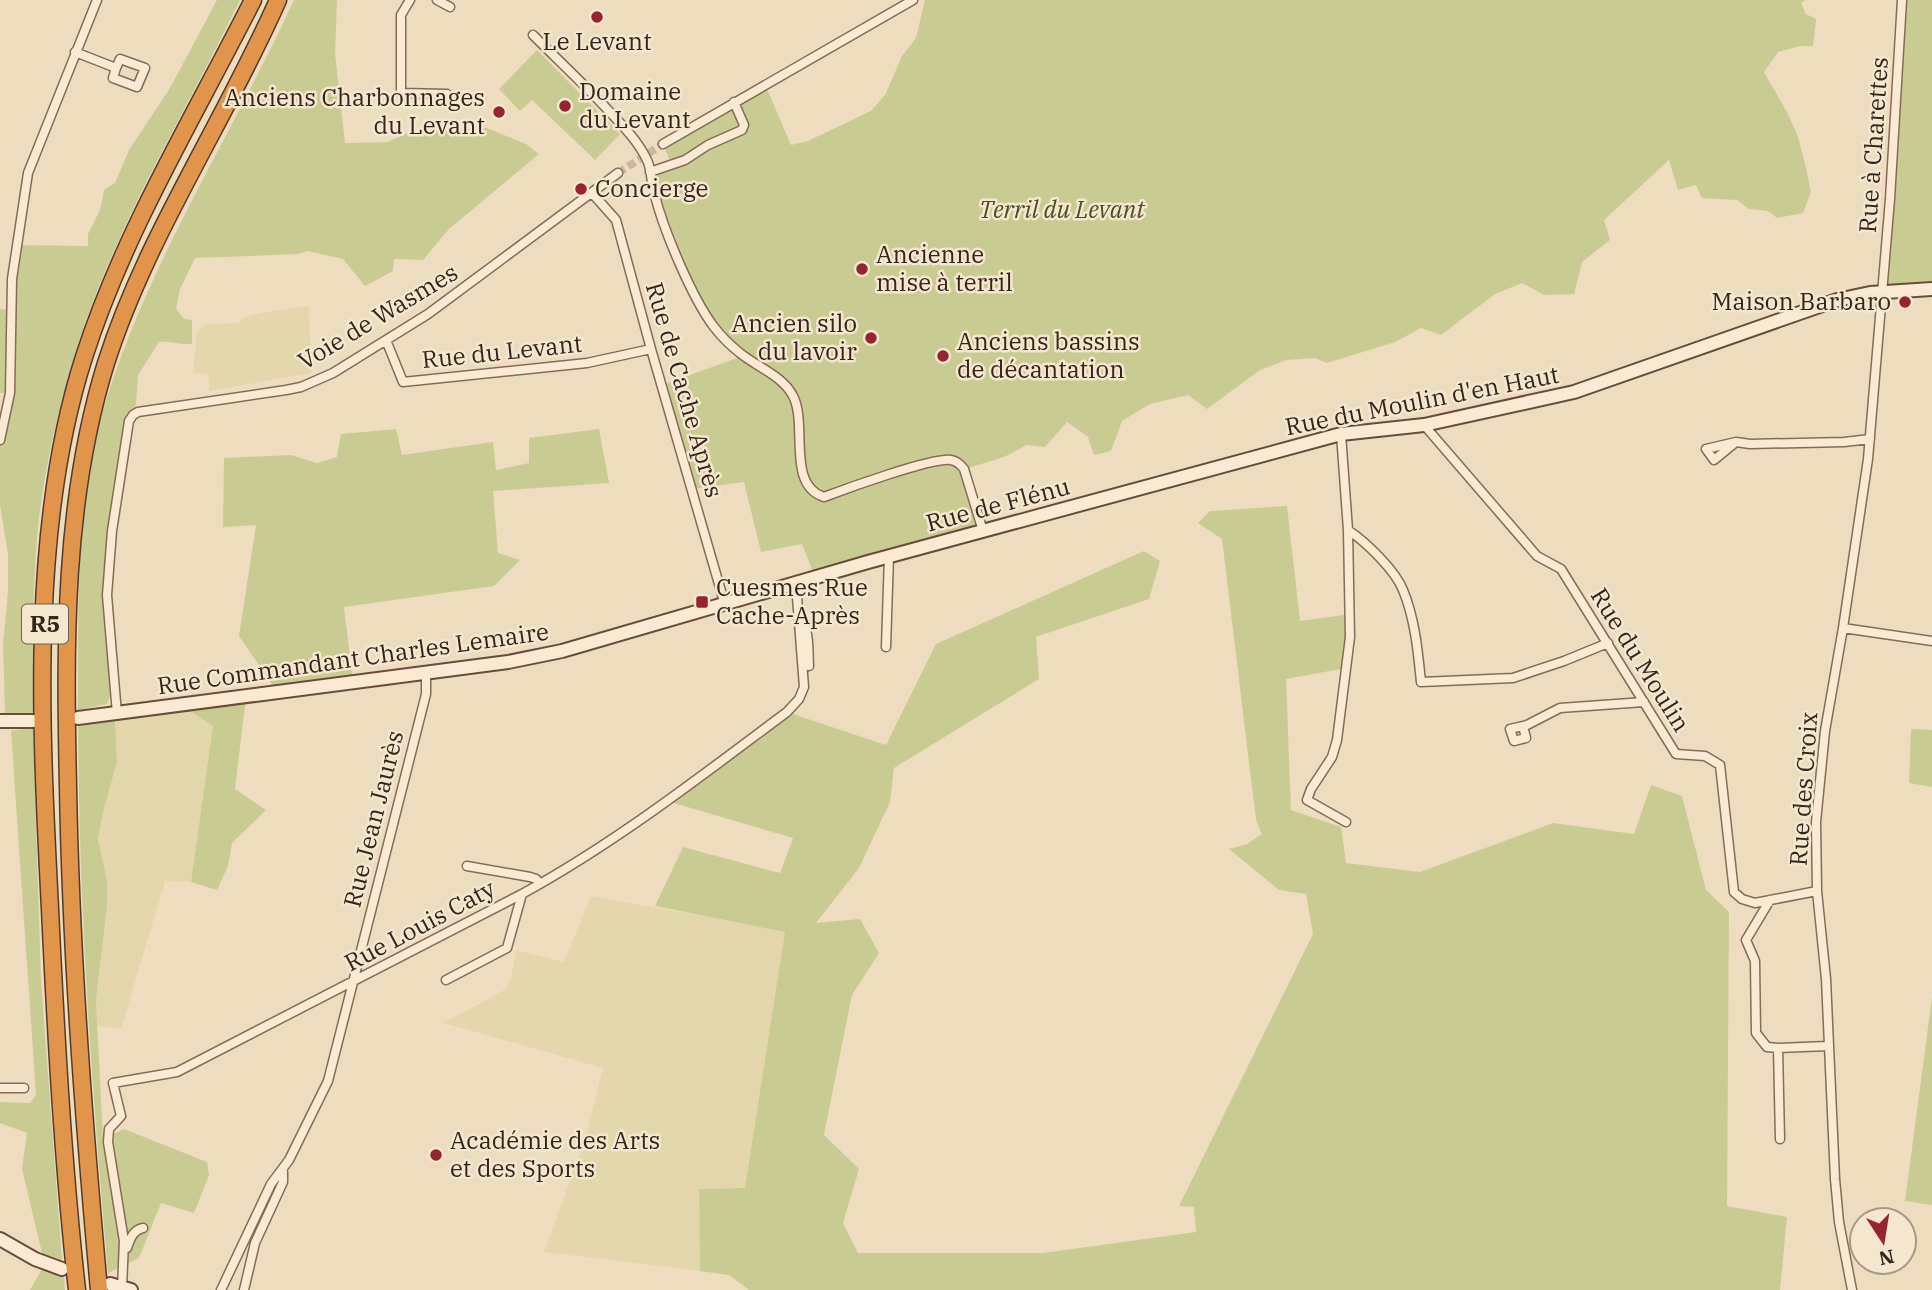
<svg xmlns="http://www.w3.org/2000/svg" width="1932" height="1290" font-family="'IBM Plex Serif',serif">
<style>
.farmland{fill:#e4d6ab}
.green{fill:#c9cc92}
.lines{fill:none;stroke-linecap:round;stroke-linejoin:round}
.street-tunnel{stroke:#c9b89d;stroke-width:8;stroke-dasharray:8 4;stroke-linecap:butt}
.street-casing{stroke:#866c57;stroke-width:11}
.secondary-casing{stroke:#684d3a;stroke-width:16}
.highway-casing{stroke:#533b2b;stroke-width:19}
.street{stroke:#f9ead1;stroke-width:8}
.secondary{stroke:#f9ead1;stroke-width:12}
.highway{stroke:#e0944c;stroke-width:16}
.poi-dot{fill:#95262f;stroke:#f5e7cd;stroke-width:2.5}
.labels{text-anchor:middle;stroke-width:5;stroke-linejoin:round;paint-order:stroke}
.shield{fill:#f5e7cd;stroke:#6f6050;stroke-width:2}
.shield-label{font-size:23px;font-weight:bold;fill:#35261b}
.poi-label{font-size:24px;fill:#35261b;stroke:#f5e7cd;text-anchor:start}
.street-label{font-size:24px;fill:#35261b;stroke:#f5e7cd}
.park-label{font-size:24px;font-style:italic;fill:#495222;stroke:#f5e7cd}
</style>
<rect width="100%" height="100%" fill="#eedcbe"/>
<path class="farmland" d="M309,306L311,373L209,391V374L193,373L197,332L205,324L239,323L245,317L266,312Z
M181,705L214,726L191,882L165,881L121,1029L97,1026L96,1000L107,906V880L98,839L103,812L117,762L115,721Z
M591,896L786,931L745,1189H699L700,1271L544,1252L586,1137L603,1068L444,1023L506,989L512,974L516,950L564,962Z"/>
<path class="green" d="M217,0H240C183,118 110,234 73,361C57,415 44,471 38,527C32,589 33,651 33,713H5L3,645L8,591V555L0,504V440L9,393H0V309L10,311L16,245L88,246V234L100,210L104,190L115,183L129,150L170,88Z
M294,0H337L335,53L345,143L388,142L413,130L487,128L526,144L539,154L449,229L423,260L394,259L393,271L365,286L343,259L308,251L298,254L195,258L180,289L176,309L184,319L192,320V344C178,345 171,341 159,342L138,375L136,403L109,559L114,686L107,704L78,710C78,607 75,503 105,404C149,261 232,135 294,0Z
M925,0H1805L1801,3L1806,14L1816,19L1813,46H1800L1778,52L1764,72L1787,112L1797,134L1804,159L1811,192L1803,213L1777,218L1768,211L1749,209L1737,200L1702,198L1696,185L1678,190L1669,160L1604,220L1610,240L1582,262L1574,294L1544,295L1522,283L1495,294L1441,335L1421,328L1395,342L1327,363L1315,358L1287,360L1260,370L1207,409L1188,395L1150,404L1122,421L1111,451L1094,455L1088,437L1067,422L1045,447L1027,445L1004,457L965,469L983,531L814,575L802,544L761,552L744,482L692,489L663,385L742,356L714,327L674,248L650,172L671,164L663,144L765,84L791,145L808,141L871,111L885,95L902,56L916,38Z
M1902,0H1932V289L1882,292Z
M537,50L620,134L595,160L532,100L520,111L499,89Z
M396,429L402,455L493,442L496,470L529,463V438L599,429L609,483L493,491L498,553L520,560L494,586L344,607L353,682L277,692L239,636L256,525L223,527L224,458L291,455L317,463L337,457L341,434Z
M1287,506L1300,621L1351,614L1346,668L1286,679L1291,810L1341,827L1346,863L1420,872L1553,823L1634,834L1651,785L1682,796L1706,890L1729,912L1727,1206L1787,1217L1780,1290H749L729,1275L700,1271L699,1189L745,1188L785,932L655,906L683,847L780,873L793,838L667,801L787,712L886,745L936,644L1144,551L1160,561L1149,599L1036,637L1039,679L894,768L890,802L859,868L816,923L860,919L879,953L852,995L824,1135L859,1169L843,1223L858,1253H1043L1196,1232L1194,1207L1179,1206L1313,934L1306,894L1279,890L1229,849L1247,844L1262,834L1256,820L1222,539L1198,523L1210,511Z
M246,697L235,789L266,810L232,843L228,866L217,890L191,882L213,726L181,705Z
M115,721L117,762L103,812L98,839L107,880V906L96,1000L103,1139L124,1129L207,1162L209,1175L194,1213L161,1203L139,1258L108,1273C92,1091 79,909 78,726Z
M33,727L41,981L62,1260L42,1253L22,1169L27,1133L0,1123V1102L30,1103L36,1095L11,731Z
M1911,729L1932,730V787L1909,783Z
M1932,997V1205L1905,1201Z
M42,1269L64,1276L65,1290H30Z"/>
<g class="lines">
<path class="street-tunnel" d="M618,173L663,144"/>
<defs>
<path id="street" d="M410,0L401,15V93L447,94
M437,0L450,7
M533,35C558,60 584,84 608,110C623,126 638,141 647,160C652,170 651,185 655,196C664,231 692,298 714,327C721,336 731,346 740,353C757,367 783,376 793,396C808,424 786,485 824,497C845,489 933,457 951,460C957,461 961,465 964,469L983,531
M75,52L116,68L113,78L137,87L145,68L120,59L116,68
M663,144L913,0
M650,172L685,160L708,145L742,130L744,125L734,102
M592,193L616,220L651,349L725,605
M386,340L403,382L587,363L651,349
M1424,425L1537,556L1561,569L1676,754L1705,756L1720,765L1734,892L1742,899L1755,903L1817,891
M1341,434L1348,530L1350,637L1337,740L1332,757L1311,789L1307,800L1346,822
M0,440L10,393L12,279L28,173L97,0
M1736,442L1714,460L1706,449L1736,442L1750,444L1844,442L1870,439
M1348,530C1366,542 1395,570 1403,590C1415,619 1418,652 1421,682L1513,678L1564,661L1608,643
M800,617C810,630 808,651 809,666
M1843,628L1932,641
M886,647L889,556
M117,714L107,595L112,531L129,421L133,415L138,412L286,390L301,387L333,373L428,314L618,173
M1523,726L1526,738L1514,741L1510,729L1527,725L1560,708L1644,702
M467,866L530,877L536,879L540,884
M1770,900L1746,940L1755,961L1756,1033L1767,1047L1778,1048L1780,1139
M446,980L507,948L522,894
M1778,1048L1828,1046
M0,1088H24
M127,1248C130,1239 133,1230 143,1228
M122,1288L124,1241L108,1142L109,1129L121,1116L113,1083L177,1072L522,894C617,842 701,776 787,712L799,699L804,687L796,584
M221,1290L271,1184L289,1160L328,1081L426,694V672
M244,1290L255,1243L283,1182V1172
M1852,1290L1839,1222L1835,1179L1826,979L1817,891L1816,822L1825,731L1843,628L1868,459L1890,199L1902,0"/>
<path id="secondary" d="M78,718L508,662L562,651L868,562L1341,434L1424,425L1574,392L1837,300L1870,293L1932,289
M0,721H33
M0,1239L35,1259L62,1269
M110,1284L131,1290"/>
<path id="highway" d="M77,1290C63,1164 56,1036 50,909C41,731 29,529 84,357C124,232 194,117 253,0
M99,1290C84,1123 71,956 68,788C65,645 63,502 106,363C147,235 224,123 278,0"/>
</defs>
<use href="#street" class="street-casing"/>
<use href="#secondary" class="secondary-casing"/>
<use href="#highway" class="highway-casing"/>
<use href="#street" class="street"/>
<use href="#secondary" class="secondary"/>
<use href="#highway" class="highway"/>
</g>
<g class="poi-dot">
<circle cx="597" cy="17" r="7"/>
<circle cx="565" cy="106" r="7"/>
<circle cx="499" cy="112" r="7"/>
<circle cx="581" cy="189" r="7"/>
<circle cx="862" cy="269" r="7"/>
<circle cx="1905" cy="302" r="7"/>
<circle cx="871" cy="338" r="7"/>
<circle cx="943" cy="356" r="7"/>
<rect x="695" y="595" width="14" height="14" rx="3.5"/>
<circle cx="436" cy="1155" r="7"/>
</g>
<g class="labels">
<rect class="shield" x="22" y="604.5" width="46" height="39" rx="5"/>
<g class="shield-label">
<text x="45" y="632">R5</text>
</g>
<g class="poi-label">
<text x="597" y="50" text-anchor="middle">Le Levant</text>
<text x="579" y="100">Domaine<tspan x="579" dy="28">du Levant</tspan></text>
<text x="485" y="106" text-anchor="end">Anciens Charbonnages<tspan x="485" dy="28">du Levant</tspan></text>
<text x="595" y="197">Concierge</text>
<text x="876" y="263">Ancienne<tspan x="876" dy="28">mise à terril</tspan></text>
<text x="1891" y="310" text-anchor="end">Maison Barbaro</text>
<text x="857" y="332" text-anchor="end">Ancien silo<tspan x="857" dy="28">du lavoir</tspan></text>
<text x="957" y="350">Anciens bassins<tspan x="957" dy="28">de décantation</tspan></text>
<text x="716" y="596">Cuesmes Rue<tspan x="716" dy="28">Cache-Après</tspan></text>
<text x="450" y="1149">Académie des Arts<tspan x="450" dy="28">et des Sports</tspan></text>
</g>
<g class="street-label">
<text transform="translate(1874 145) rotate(-86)" y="8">Rue à Charettes</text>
<text transform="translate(378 317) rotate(-31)" y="8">Voie de Wasmes</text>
<text transform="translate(502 352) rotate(-6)" y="8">Rue du Levant</text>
<text transform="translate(684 390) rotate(74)" y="8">Rue de Cache Après</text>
<text transform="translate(1422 401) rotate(-11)" y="8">Rue du Moulin d'en Haut</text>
<text transform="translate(998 505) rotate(-15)" y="8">Rue de Flénu</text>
<text transform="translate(353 659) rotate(-8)" y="8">Rue Commandant Charles Lemaire</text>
<text transform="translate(1640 660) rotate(58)" y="8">Rue du Moulin</text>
<text transform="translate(1804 789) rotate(-86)" y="8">Rue des Croix</text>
<text transform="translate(374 819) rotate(-76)" y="8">Rue Jean Jaurès</text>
<text transform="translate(420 926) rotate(-28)" y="8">Rue Louis Caty</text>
</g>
<g class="park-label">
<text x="1062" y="218">Terril du Levant</text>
</g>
</g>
<g transform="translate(1883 1241) rotate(168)"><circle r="33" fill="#f5e7cd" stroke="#a89a86" stroke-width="2"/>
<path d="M0-5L12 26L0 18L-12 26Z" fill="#95262f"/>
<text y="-10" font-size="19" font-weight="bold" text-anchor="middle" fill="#35261b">N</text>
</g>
</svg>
